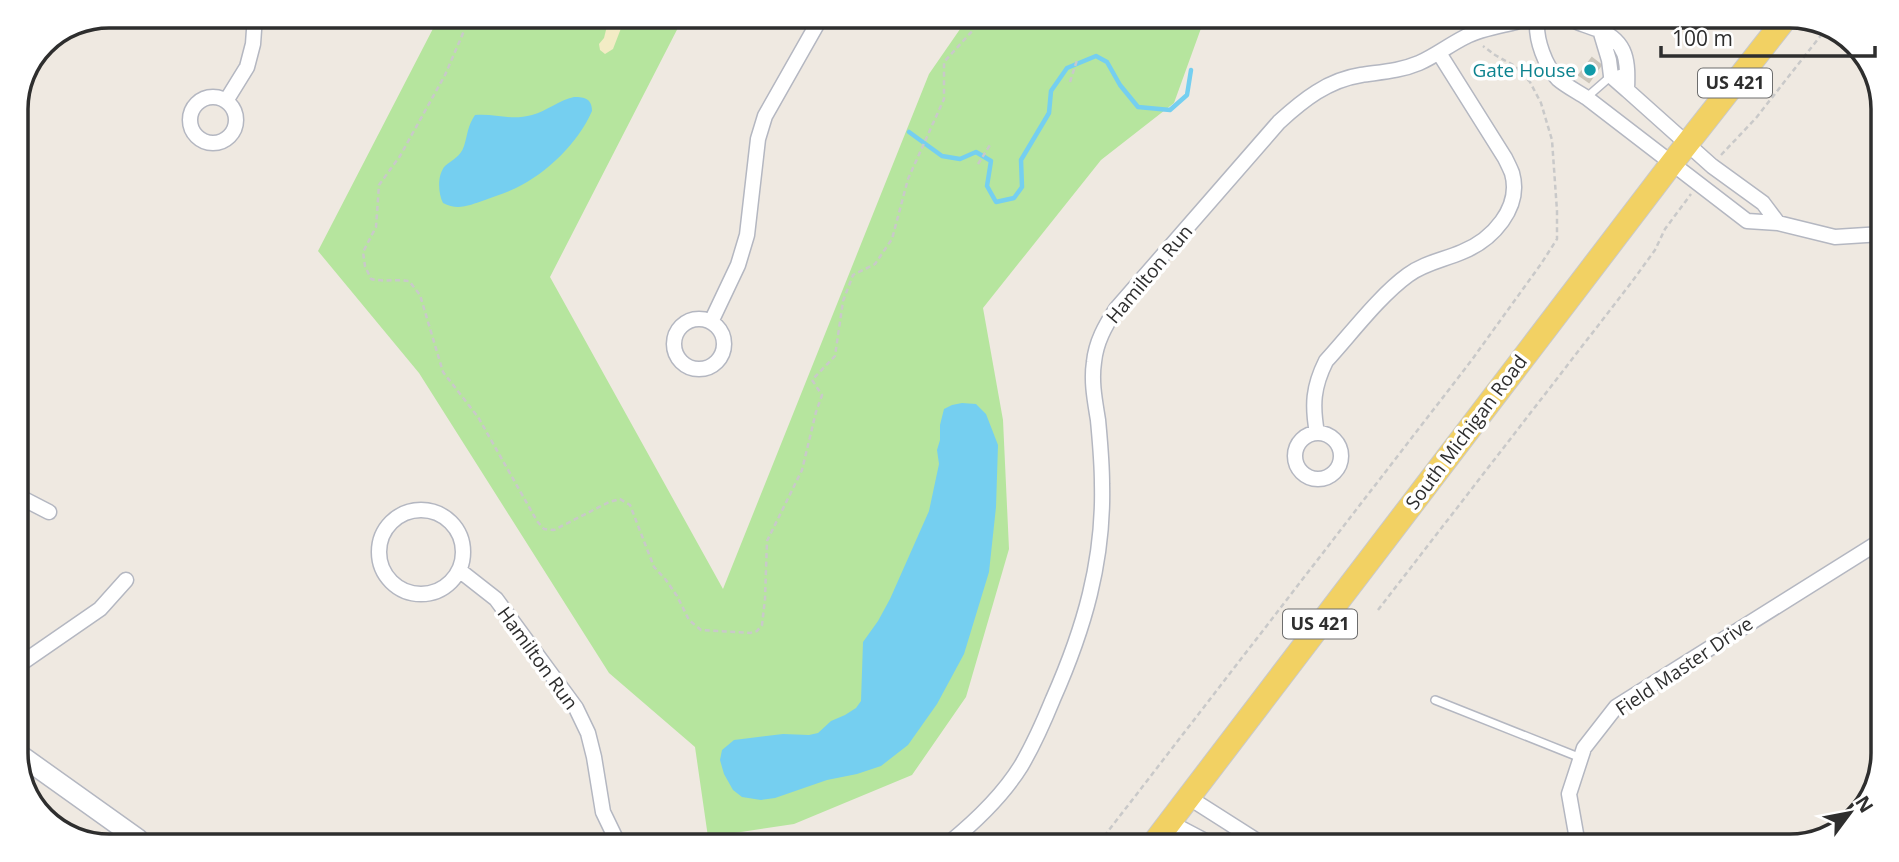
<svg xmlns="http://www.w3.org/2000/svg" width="1899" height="862" font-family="'Open Sans',sans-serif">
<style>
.green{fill:#b6e59e}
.sand{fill:#f3ecc5}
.water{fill:#75cff0}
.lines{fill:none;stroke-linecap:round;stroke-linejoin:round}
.stream{stroke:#75cff0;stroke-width:4.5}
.building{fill:#cbc7bf;stroke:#cbc5ba;stroke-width:2}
.lane-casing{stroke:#b4b7c1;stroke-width:10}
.street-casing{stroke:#b4b7c1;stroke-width:17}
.secondary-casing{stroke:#b4b7c1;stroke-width:22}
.primary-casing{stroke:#c9c9c9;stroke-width:25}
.path{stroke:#c9c9c9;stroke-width:2.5;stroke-dasharray:5 3.5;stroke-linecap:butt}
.lane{stroke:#fff;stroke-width:7}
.street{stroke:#fff;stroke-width:14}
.secondary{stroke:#fff;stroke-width:19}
.primary{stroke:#f2d163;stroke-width:23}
.culture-dot{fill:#0f9aa8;stroke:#fff;stroke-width:2.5}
.labels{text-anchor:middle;stroke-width:7;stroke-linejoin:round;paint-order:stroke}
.shield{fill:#fff;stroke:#6d6d6d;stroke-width:2}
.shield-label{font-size:18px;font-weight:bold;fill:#2e2e2e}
.culture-label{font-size:19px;fill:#0d838f;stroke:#fff;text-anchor:end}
.street-label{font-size:19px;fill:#2e2e2e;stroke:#fff}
.rim{fill:none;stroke:#2e2e2e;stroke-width:3.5}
</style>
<rect width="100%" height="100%" fill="#efe9e1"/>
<path class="green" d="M439,17L683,18L550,277L723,589L929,74L967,19L1204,20L1174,103L1101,160L983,308L1003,420L1009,549L966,697L912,775L794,824L708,837L695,747L609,673L419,373L318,251Z"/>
<path class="sand" d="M609,18H625L613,49L605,54L600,50L599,44L604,38Z"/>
<path class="water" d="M574,97C585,97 592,99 592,111C578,143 547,173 516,188C506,193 495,196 485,200C470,205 458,211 443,203C438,193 437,175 445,166C452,160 461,156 464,146C468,134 467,127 475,115C495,113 510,121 532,115C547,111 559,100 574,97Z
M962,403L976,404L986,414L998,445L996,507L989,572L964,654L937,704L908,745L881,766L857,774L827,780L775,798L761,800L742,797L733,790L724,774L720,760L722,750L734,740L783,734L809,735L818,733L831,721L845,715L856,708L861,701L863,642L878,621L890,599L929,511L939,464L937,450L940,440V425L944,409L952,405Z"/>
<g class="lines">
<path class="stream" d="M909,132L942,156L960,159L976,152L991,161L987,186L996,202L1014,198L1022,187L1021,160L1049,113L1051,91L1067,68L1096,56L1107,62L1120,85L1138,107L1170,110L1187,95L1191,70"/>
</g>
<path class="building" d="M1592,58L1601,65L1589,82L1579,75Z"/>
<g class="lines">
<defs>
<path id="lane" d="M1587,97L1611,76L1628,71
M1435,700L1581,758"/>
<path id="street" d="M1537,22C1536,40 1545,66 1558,79C1566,86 1578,92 1587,98L1747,221L1778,223L1835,237L1882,234
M1577,22C1584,25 1592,27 1599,30C1628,42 1628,62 1627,90L1712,166L1763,203L1778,223
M1600,30L1609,60L1611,76L1627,90
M190 120a23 23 0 1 1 46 0a23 23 0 1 1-46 0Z
M226,101L247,67L253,44L255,16
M674 344a25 25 0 1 1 50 0a25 25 0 1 1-50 0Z
M711,322L738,265L747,235L758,139L765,116L820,19
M1295 456a23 23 0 1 1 46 0a23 23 0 1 1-46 0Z
M1317,433C1312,405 1313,387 1326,361C1350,335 1379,296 1408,275C1424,263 1443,260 1462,252C1492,240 1522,208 1512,173C1510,168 1507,162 1505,158L1439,53
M16,495L49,512
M379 552a42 42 0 1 1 84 0a42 42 0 1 1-84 0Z
M459,570L496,599L576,708L588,733L594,757L603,812L617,841
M16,667L100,609L126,580
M1188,797L1254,839L1259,844
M1169,822L1211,844
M949,843C976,821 1003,795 1021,766C1034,744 1044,721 1053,699C1084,629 1104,561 1102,484C1102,462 1100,442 1098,420C1095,401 1091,382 1094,362C1096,342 1105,326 1116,309L1279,122C1303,100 1328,80 1361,75C1381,72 1400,71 1419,63C1435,56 1449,45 1465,37C1480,29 1500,26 1516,22
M1578,845L1569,794L1584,748L1616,707L1879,542"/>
<path id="secondary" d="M16,752L138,839"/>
<path id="primary" d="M1153,844L1672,163L1782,23"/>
</defs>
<use href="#lane" class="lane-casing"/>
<use href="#street" class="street-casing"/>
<use href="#secondary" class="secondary-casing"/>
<use href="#primary" class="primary-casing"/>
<path class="path" d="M470,17L445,75L400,156L379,185L376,227L363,252L365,266L371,279C384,282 396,279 409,281L420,295L443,372L478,417L537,521L544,529L554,530L609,502L620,499L630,505L654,567L666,580L677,596L689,620L701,630L750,633L757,631L762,625L765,599L767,541L802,470L816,412L822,395L812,380L835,356L843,301L853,275L875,264L892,239L908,179L944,99V62L974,29L993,19
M1070,82L1077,60
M1721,155L1756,118L1829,25
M978,164L990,145
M1378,610L1631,283L1655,250L1665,229L1691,194
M1099,843L1471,361L1541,264L1557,239V211L1552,140L1541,103L1530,82L1515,66L1495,55L1483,46"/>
<use href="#lane" class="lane"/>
<use href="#street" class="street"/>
<use href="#secondary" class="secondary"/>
<use href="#primary" class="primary"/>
</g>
<circle class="culture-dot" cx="1590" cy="70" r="7"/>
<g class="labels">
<g class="shield">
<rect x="1698" y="68.5" width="74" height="29" rx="5"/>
<rect x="1283" y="609.5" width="74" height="29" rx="5"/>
</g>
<g class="shield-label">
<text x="1735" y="89">US 421</text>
<text x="1320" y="630">US 421</text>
</g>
<g class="culture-label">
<text x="1576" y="77">Gate House</text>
</g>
<g class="street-label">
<text transform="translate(1149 274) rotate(-50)" y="7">Hamilton Run</text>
<text transform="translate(1466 432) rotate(-53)" y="7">South Michigan Road</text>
<text transform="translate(538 658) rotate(54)" y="7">Hamilton Run</text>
<text transform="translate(1684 666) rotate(-34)" y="7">Field Master Drive</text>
</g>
</g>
<path d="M0 0H1899V862H0ZM109 28H1790A81 81 0 0 1 1871 109V753A81 81 0 0 1 1790 834H109A81 81 0 0 1 28 753V109A81 81 0 0 1 109 28Z" fill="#fff" fill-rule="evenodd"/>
<path class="rim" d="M109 28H1790A81 81 0 0 1 1871 109V753A81 81 0 0 1 1790 834H109A81 81 0 0 1 28 753V109A81 81 0 0 1 109 28Z"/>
<g transform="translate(1850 813) rotate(58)" stroke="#ffffff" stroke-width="5" paint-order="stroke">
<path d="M0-5L12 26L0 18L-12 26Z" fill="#2e2e2e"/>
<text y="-10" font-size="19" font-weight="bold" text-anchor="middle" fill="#2e2e2e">N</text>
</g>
<path d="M1661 46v10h214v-10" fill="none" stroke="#2e2e2e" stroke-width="3.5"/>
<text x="1672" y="46" font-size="21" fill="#2e2e2e" stroke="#ffffff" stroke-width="5" paint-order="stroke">100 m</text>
</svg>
